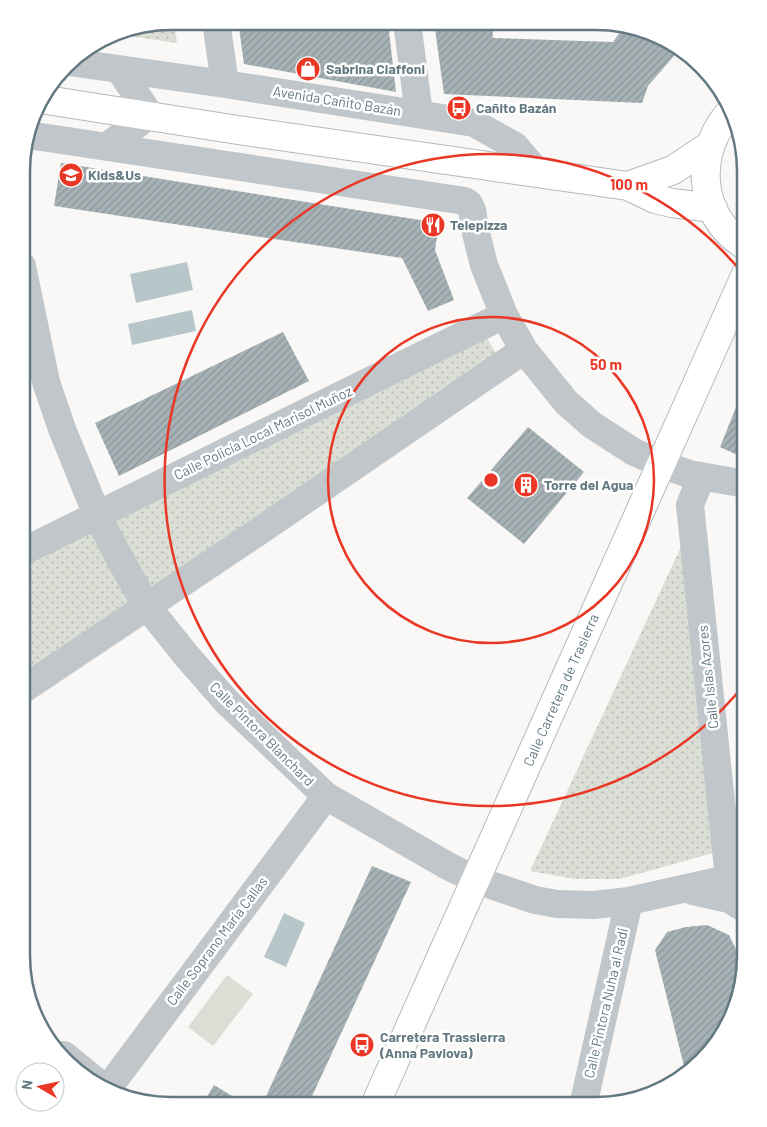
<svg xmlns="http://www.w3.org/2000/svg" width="767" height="1127" font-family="Barlow,sans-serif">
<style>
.green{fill:url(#green-dots)}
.pitch{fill:#daded5}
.water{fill:#b7c7c9}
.building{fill:url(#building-hatch)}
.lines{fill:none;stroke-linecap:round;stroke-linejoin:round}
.major-casing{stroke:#b3babd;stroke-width:30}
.minor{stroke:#c0c6c9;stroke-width:28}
.major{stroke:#fff;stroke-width:28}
.ring{fill:none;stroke:#ea3725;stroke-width:2.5}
.labels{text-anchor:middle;stroke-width:5;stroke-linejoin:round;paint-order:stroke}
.poi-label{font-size:14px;font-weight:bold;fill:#637982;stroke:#fff;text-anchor:start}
.street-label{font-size:14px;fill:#637982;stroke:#fff}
.rim{fill:none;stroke:#637982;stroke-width:2.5}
.centre{fill:#ea3725;stroke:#fff;stroke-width:2.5}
.ring-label{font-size:15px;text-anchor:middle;font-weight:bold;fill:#ea3725;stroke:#fff;stroke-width:5;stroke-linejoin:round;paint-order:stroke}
</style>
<defs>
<pattern id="green-dots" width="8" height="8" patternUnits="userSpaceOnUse" patternTransform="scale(1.25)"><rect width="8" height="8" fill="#daded5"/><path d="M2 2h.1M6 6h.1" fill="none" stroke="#b4b9b2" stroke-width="1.8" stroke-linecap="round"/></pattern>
<pattern id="building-hatch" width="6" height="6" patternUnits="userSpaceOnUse" patternTransform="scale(1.25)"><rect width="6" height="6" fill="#a6b2b6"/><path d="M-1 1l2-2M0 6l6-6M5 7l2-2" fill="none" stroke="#8b9699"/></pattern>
</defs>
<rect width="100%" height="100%" fill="#f9f8f6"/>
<path class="green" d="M174,21L177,43L115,34L123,29Z
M485,334L499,359L22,679V559Z
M687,534L720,851L620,879H575L530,871Z"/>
<path class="pitch" d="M227,975L253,994L213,1046L188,1027Z"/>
<path class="water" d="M187,262L193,290L136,303L130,274Z
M192,310L196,331L132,345L128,324Z
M284,913L305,923L286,967L264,957Z"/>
<path class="building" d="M238,21L288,22L344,31L343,22H388L396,92L244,64Z
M434,22H492L493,38L613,42L618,35L627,27L680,49L648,86L642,103L444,94Z
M61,163L439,223L435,250L454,300L428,311L402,258L54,206Z
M283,332L309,381L119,476L95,423Z
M745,385H746V459L720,447Z
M528,427L584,472L524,544L467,498Z
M372,866L411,882L308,1105H262Z
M707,925L729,935L745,968L720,1039L685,1070L655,950L667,932L686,927Z
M214,1085L247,1105H202Z"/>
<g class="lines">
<defs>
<path id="major" d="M40,99L238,130L628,186L655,199L672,203L713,208
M732,110C694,150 696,217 746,246
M628,186L673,170L709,146
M375,1105L746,274"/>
</defs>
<use href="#major" class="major-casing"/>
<path class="minor" d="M216,21L225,84
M407,22L419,114
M69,62L225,84L474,123L515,146L538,173
M28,135L465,201L469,204L472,210L475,229L484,265L504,315L524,350L566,402L592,425L634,452L661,464L689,474L746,484
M107,146L150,115L119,69
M22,266L46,382L62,429L97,515L120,559L146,605L185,654L227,702L326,796L448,866L476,880L535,900L557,904L594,905L629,901L745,875
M701,477L690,505L729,879
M22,552L504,315
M22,690L258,532L524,350
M693,891L729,899L745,909
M64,1055L96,1081
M109,1087L326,796
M583,1106L629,901"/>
<use href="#major" class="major"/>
</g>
<g class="ring">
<circle cx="491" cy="480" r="163"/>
<path d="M744 685A326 326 0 1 1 744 275"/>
</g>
<defs>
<symbol id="shop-disc" viewBox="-11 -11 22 22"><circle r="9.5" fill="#ea3725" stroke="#fff"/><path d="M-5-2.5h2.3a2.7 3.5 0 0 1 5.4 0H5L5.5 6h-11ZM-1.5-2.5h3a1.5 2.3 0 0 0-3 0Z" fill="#fff"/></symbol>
<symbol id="bus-disc" viewBox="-11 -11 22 22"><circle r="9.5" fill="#ea3725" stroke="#fff"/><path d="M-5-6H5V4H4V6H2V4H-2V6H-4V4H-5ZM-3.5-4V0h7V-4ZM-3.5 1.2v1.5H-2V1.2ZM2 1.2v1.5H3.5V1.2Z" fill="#fff"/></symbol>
<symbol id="school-disc" viewBox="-11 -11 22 22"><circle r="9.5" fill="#ea3725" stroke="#fff"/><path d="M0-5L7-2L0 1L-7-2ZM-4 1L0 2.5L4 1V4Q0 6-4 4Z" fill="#fff"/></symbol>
<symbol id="restaurant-disc" viewBox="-11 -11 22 22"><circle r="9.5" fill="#ea3725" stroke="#fff"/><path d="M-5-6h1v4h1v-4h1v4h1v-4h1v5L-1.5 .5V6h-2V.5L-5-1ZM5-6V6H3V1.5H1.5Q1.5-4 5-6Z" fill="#fff"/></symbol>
<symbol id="building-disc" viewBox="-11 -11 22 22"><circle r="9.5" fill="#ea3725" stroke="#fff"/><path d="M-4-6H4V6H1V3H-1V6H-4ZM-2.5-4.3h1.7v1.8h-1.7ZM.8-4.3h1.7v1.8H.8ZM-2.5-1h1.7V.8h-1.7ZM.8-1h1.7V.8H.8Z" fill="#fff"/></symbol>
</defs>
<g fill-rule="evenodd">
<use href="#shop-disc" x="294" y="55" width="28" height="28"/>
<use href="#bus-disc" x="445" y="94" width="28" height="28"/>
<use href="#school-disc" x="57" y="161" width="28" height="28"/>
<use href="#restaurant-disc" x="419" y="211" width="28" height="28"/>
<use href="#building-disc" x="512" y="471" width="28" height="28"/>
<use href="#bus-disc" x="348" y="1031" width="28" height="28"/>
</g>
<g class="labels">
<g class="poi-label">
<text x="326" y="74">Sabrina Ciaffoni</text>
<text x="476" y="113">Cañito Bazán</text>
<text x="88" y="180">Kids&amp;Us</text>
<text x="450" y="230">Telepizza</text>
<text x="544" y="490">Torre del Agua</text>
<text x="380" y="1042">Carretera Trassierra<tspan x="380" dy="16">(Anna Pavlova)</tspan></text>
</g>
<g class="street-label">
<text transform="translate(337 101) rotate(9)" y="5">Avenida Cañito Bazán</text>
<text transform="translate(263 433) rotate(-26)" y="5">Calle Policía Local Marisol Muñoz</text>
<text transform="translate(708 677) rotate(-96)" y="5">Calle Islas Azores</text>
<text transform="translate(561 690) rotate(-66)" y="5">Calle Carretera de Trasierra</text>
<text transform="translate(262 734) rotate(45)" y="5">Calle Pintora Blanchard</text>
<text transform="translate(217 941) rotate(-53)" y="5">Calle Soprano María Callas</text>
<text transform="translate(606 1003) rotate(-77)" y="5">Calle Pintora Nuha al Radi</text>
</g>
</g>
<path d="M0 0H767V1127H0ZM171 30H596A141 141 0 0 1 737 171V956A141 141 0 0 1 596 1097H171A141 141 0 0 1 30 956V171A141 141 0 0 1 171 30Z" fill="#fff" fill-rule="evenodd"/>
<path class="rim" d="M171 30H596A141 141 0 0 1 737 171V956A141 141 0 0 1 596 1097H171A141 141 0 0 1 30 956V171A141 141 0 0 1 171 30Z"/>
<circle cx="491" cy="480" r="8" class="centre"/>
<g class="ring-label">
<text x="629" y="190">100 m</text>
<text x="606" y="370">50 m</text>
</g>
<g transform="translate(40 1087) rotate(279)"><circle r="24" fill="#ffffff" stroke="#c1c9cd"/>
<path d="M0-4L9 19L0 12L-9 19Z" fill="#ea3725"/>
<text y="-8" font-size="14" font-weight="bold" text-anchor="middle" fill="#637982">N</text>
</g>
</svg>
